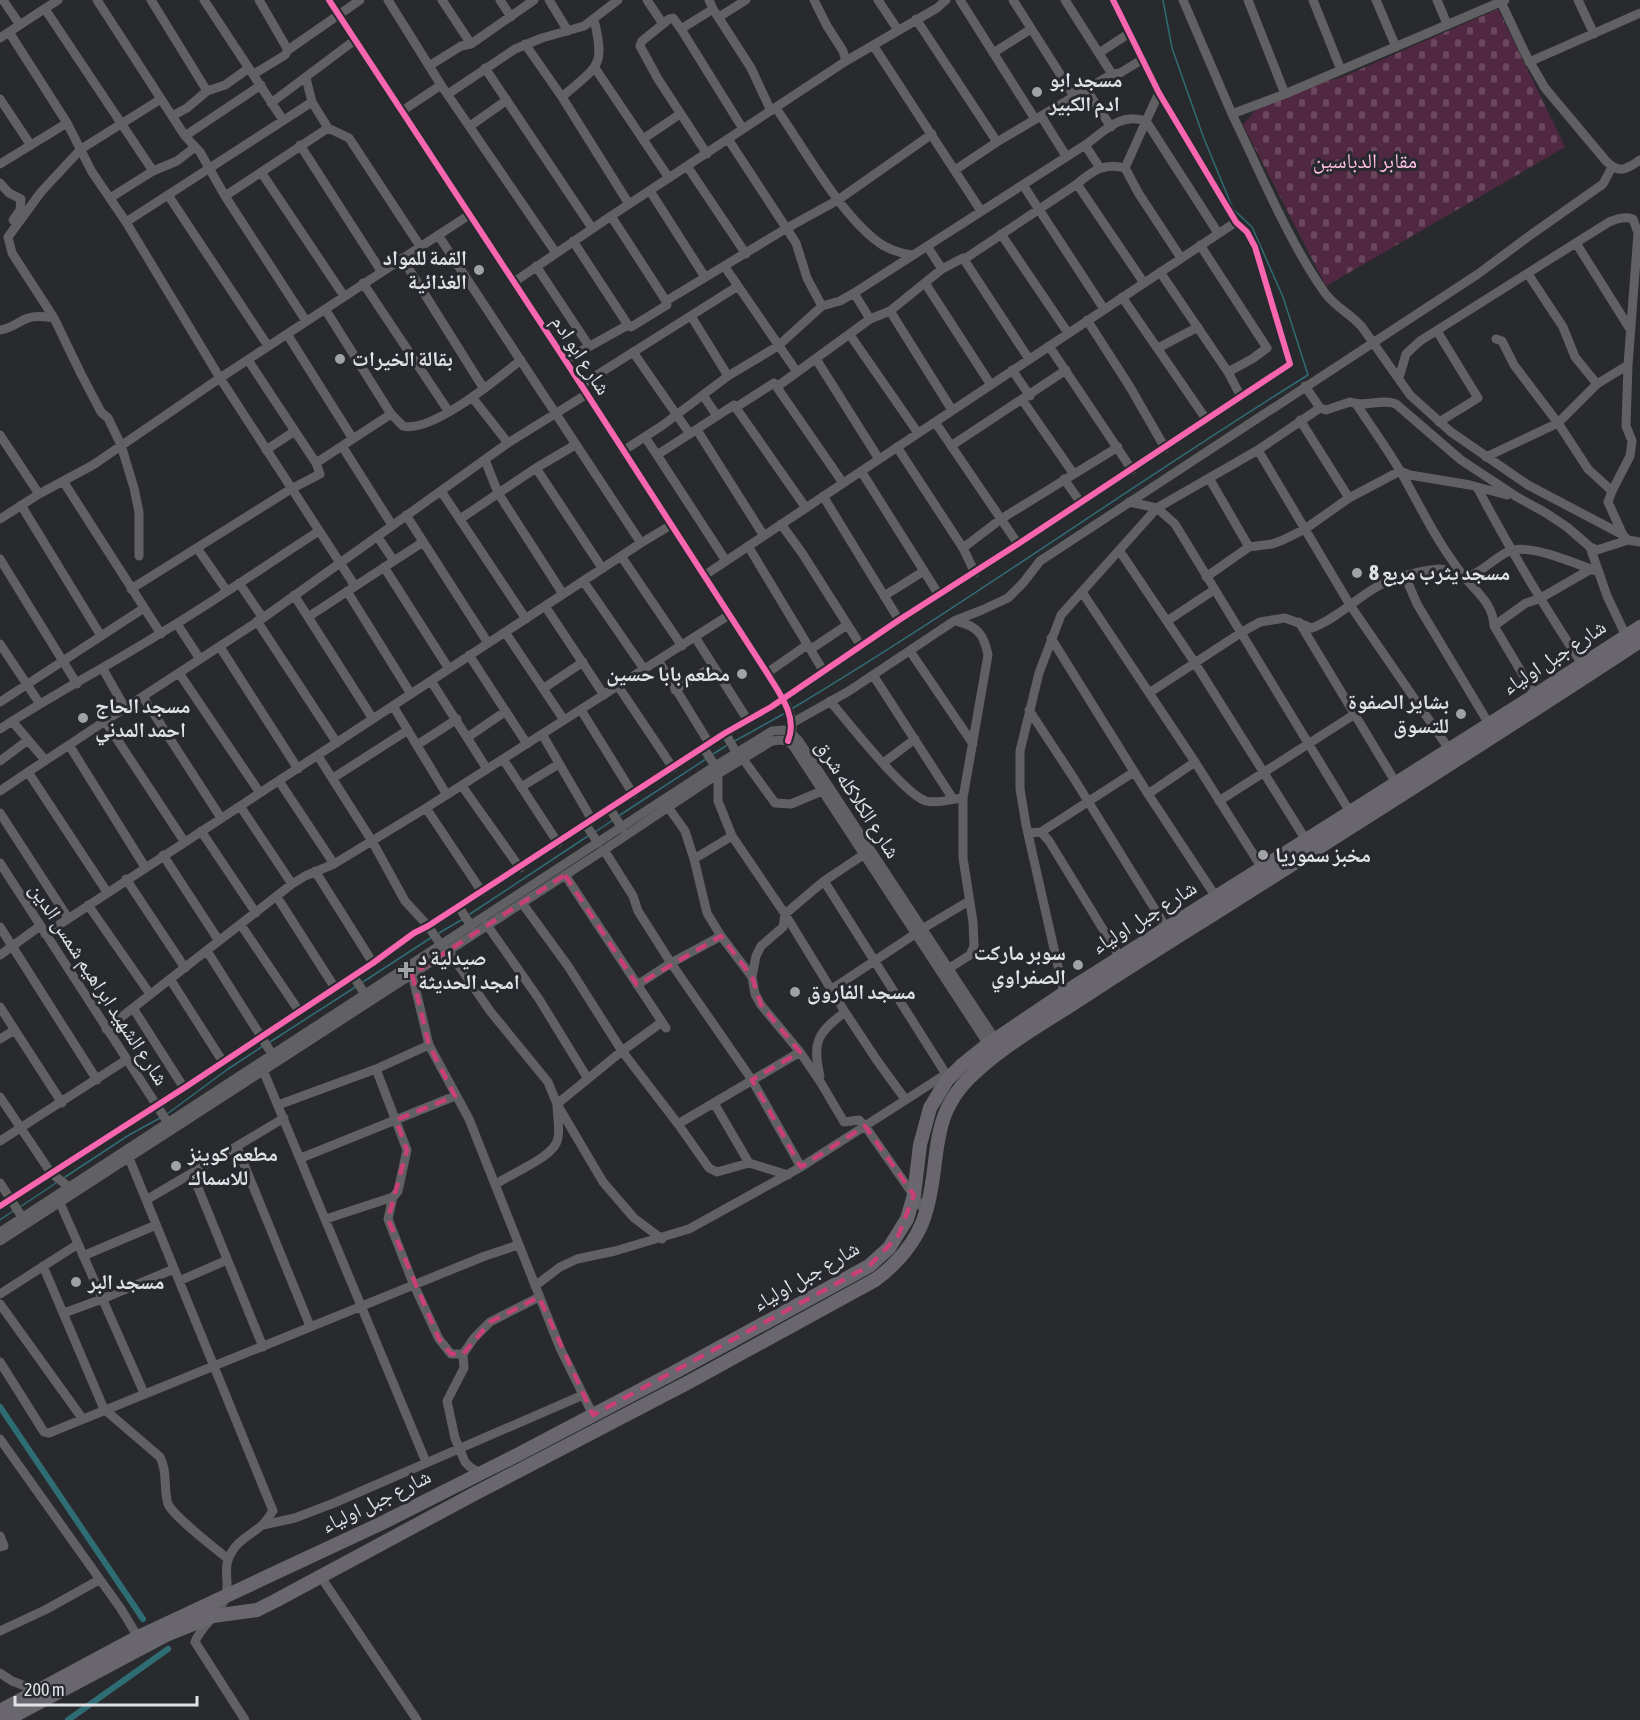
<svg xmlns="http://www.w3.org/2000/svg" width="1640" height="1720" font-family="'Asap Condensed','Noto Naskh Arabic',sans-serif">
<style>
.cemetery{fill:url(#cemetery-stones)}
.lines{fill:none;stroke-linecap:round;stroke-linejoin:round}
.stream{stroke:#2f6d75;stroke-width:1.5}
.canal{stroke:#2f6d75;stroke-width:6}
.minor{stroke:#616163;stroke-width:9}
.highway{stroke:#69666e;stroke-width:14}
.cycleway-casing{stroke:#27292f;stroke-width:10}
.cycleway{stroke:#f766af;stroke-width:6}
.marked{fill:none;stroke:#c84077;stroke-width:4.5;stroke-dasharray:12 8;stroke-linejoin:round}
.poi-dot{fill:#a1a2a5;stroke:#27292f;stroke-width:2}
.labels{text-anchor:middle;stroke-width:6;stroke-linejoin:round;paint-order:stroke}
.poi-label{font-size:21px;font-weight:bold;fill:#e1e2e6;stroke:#27292f;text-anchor:start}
.park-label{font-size:21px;fill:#ffbee2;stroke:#27292f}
.street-label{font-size:21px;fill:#e1e2e6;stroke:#27292f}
</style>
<defs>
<pattern id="cemetery-stones" width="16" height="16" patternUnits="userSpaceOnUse" patternTransform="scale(1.5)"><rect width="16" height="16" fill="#512842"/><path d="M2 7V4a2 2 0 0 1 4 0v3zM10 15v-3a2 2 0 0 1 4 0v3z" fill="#6a475d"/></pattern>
</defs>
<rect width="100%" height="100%" fill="#292a2d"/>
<path class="cemetery" d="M1498,9L1565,147L1326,286L1243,125L1258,107L1321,82L1340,78Z"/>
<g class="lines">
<path class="stream" d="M793,708C968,603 1134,483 1308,375L1283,297L1252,227L1233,209L1203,136L1172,48L1163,0
M733,742L787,712
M713,754L726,746
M620,815L706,759
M595,832L613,820
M470,914L588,836
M439,933L463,919
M363,982L432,937
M270,1042L357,986
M167,1114L228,1069L263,1046
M65,1177L129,1135L160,1118
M20,1207L56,1183
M0,1220L13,1211"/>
<path class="canal" d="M0,1407L143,1619
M68,1720L168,1649"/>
<path class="minor" d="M3,0L20,25
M97,0L185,136L200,152L225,196L306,321
M151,0L207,91L187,108L172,116
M204,0L283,120
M329,0L565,360L767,673C777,689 793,709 792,729
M388,0L441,85L556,253
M442,0L471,44
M500,0L511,17
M549,0L568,31
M647,0L663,24L669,19L673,18L681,29L713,9
M709,0L713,9L751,68L771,111
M814,0L827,26L843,51L846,61
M878,0L898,30
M960,0L1035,119
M1013,0L1074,96
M1183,0L1232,114L1285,94L1505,0
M1248,0L1285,94
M1313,0L1341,70
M1376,0L1396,47
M1437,0L1447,24
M1500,0L1527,57L1545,88L1606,161C1619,174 1626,170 1640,160
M1578,0L1594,34
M45,9L153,171
M719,17L746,0
M916,19L997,142
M663,24L642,41L640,46L658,79L707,154
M681,29L743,129
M9,32L67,123L92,172L126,222L220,378L355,586
M0,38L58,0
M525,44L562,97L629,204
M873,45L981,211
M288,50L360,0
M993,53L1031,29
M1099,53L1128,34
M1529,62L1640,13
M429,66L461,46L471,44L534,0
M485,68L592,228
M595,68L669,178
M254,74L285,55L288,50L259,0
M1112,74L1120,73L1143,59
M306,78L312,102L328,128L349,138L420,246
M1086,89L1111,127
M207,91L225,85L249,68
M448,94L515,49L542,38L584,26L618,0
M562,97C597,66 606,68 594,20
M0,99L30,144
M271,103L355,40
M776,108C803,147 840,214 878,242C887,249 900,253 912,255
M402,111L441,85
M1232,114C1261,173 1287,239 1325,293C1335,307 1351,314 1362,327L1410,395L1451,432L1528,485L1623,535L1628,540L1640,542
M1041,116L1066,156
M1146,121L1125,168L1139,194L1181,258
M1146,121L1218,233
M470,126L507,100
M185,136L261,85
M643,139L680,114
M728,139L796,243L807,278L822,306
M300,145L381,271
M1085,145L1100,168
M0,164L67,123
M687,166L746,254
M955,170L997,142L1112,74L1065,0
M261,172L344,296
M0,183L9,193L21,199L20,210L13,220
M1077,184L1144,283
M1023,185L1104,309
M650,191L705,277
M168,195L268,346
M225,196L328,128
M110,198L153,171L177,161L195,147
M611,216L666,301
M126,222L312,102
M1001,234L1068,333
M438,235L641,543
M573,241L628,325
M1576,243L1630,329
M1200,245L1267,348L1252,359L1228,372
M927,246L942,269
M402,258L484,389
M536,266L589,346
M725,267L797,372
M1160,272L1228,372L1241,397
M1528,274L1563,327L1575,357L1597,384
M514,282L611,216L846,61L937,8L946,0
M363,283L449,412
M925,283L991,385
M854,293L870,319
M1122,297L1206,419
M325,309L391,414
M890,311L952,410
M691,316L728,376
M1087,320L1130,387L1165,448
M0,330C13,328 17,322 28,318C37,315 46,317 54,318
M1437,331L1478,398L1439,422
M287,334L353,439
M850,335L918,433
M1496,339L1502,341L1514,365L1558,423L1588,469L1612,491
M1049,346L1132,470
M1158,348L1198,327
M633,352L690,434
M816,359L879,459
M1029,359L963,258H966L1077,184C1092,171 1105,162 1125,168
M248,360L316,463
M565,360L628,325L631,327L667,305L666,301L787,228L838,200L932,134
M1012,370L1030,396
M1399,378L1406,354L1420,341L1609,222C1617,219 1624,216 1633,219L1638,233L1628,365L1626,426L1632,441L1630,456L1612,491L1608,502L1623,535
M774,383L843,483
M581,385L738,286
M1305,386L1320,408L1326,410L1350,402C1365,408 1381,398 1396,404L1461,460L1517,497L1546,513L1567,527L1590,547L1597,550L1628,540
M703,395L717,416
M472,397L508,443
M1023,401L1073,473
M734,405L806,508
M1357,405C1372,428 1388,450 1402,474C1422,510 1440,548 1467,580C1479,594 1493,605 1494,626L1535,695
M1300,420L1349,498
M935,422L1018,544
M697,430L764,536
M0,435L39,494
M645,437L657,455L734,405L738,406L774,383L778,386L870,319L890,311L942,269L963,258
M342,446L392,525
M951,446L1066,370
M897,447L963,548L975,573
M266,450L295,431
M1258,450L1350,605L1449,749
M623,451L663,425L728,376L778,346L822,306L840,301L854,293L1085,145C1105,131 1120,112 1146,121L1159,93
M657,455L726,561
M1486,457L1558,423L1597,384L1628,365
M485,460L498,493L563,594
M536,468L602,568
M861,471L939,595
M1209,478L1249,547
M1064,479L1081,503
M63,481L161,634
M1477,487C1509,548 1544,606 1582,664
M441,491L526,619
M823,496L899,620
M1129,502L1157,508L1175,524L1350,812
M21,505L101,636
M406,515L488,643
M0,519L39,494L93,465L220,378L469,215
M460,519L536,468L575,445
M781,524L802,553L861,646
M377,536L394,561
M748,546L824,672
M1590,547L1607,596L1626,636
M197,548L227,591
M963,548L1001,519L1118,447
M1119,550L1195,663L1306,840
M139,556V512L134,488L121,445L108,418L101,412L81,374L54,318L12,253L8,237L41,192L81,149L161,99
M621,556L682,646
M0,559L77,684
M384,567L449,669
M705,575L1236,222
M1405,576L1417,604L1489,724
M1206,577L1249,547L1272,544L1283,540L1305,529L1349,498L1400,471L1410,475L1470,485L1507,495
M584,582L644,669
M239,583L263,618
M131,589L291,489L320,474L316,463L391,414L403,426C431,434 498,378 521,360
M347,591L411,694
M1082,592L1195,762L1262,868
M294,595L373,719
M884,596L924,571
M545,606L604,695
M308,617L423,542
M257,621L337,743
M1167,621L1214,590
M1299,622L1396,783
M177,624L200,659
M1494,626L1526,603L1539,599L1591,569
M505,632L564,720
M695,637L747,719
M1051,638L1148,794L1216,897
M0,644L40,704
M220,647L298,769
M910,651L973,744
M469,655L527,744
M658,660L709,743
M103,669L125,708
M179,673L260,793
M767,673L807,645L811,649L847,625
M873,675L953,799
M431,681L487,769
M618,686L673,768
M544,688L583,662
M675,690L713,666
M1149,693L1242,632L1260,622L1285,618L1312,628C1343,616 1366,587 1399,577C1411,574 1428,569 1440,569C1450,570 1460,578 1471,575C1485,570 1496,556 1510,551C1530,543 1579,565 1599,572
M143,697L221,818
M830,701C847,721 905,795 926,801C938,804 951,799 963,798
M0,702L144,608
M393,706L447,795
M581,710L633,794
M1029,710L1073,777L1169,932
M12,721L45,760
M105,721L263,618L508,443L587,394
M792,723L849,691L954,621L982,610L1008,598L1023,583L1040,561L1478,274L1532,234L1603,184L1612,167
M0,729C52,695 108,666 161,633C215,601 266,565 319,531
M725,733L736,752
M542,734L592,820
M468,737L506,711
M417,745L457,719
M703,747L715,766
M318,756L372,841L405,901L428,926L441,945
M503,759L558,843
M743,759L775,803L791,804L822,791
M0,761L28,740
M883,763L915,739
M28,772L69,745
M718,774V801L732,836L785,914L845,1012C817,1033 812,1042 820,1076
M333,778L408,730
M279,781L334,864
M462,786L520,868
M521,787L559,764
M0,791L28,772L107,892
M1148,794L1195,762
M1219,801L1355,714
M240,806L292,884
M668,807L685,831L694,859L707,913L721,936L752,977
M426,808L482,892
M610,809L622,828
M0,813L68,918
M586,825L598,843
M201,831L256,913
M1041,832L1134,772
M1028,833L1041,832L1049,841L1120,957
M604,850L633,896L638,911L671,963L752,1080L801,1167
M163,855L219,941
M863,855L824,881L785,914L783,927L761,946L756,956L752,977L755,994L761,1005L800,1052L821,1083L844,1122L859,1120L865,1126L926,1213
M694,859L732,836
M0,863L170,1126
M145,867L69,745L105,721L184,841
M315,871L373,963
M565,875L666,1028
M126,879L185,968
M824,881L946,1074
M277,897L335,988
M522,903L568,966L622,1051L678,1124L709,1168L717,1172L749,1163
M88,905L150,994
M459,907L471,926
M241,925L299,1011
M487,925L539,999L588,1079
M0,927L97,1080
M922,929L969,901
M45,934L641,543L671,525
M448,950L490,1011L548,1082L557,1104L603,1182L634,1218L662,1239
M207,951L272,1054
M0,955L40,926
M948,969L970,955L974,946L973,922L963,858V798L988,655C984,634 977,626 956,621
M412,974L429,1045L469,1119L560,1348L593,1415
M353,976L365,994
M170,979L223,1062
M637,985L671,963L721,936
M832,989L915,934
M1064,993L1026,825L1020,789V751L1039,673L1061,615L1157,508L1258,450L1320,408
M0,1007L62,1103
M133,1008L184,1088
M845,1012L876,1059L905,1099
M106,1029L292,884L305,876L334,864L426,808L729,615
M0,1039L15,1030
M263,1070L426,1462
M0,1097L51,1173L69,1187
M714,1103L749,1163L788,1175
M278,1105L376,1069L429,1045
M678,1124L800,1052
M0,1141L126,1060
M237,1147L310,1326
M129,1158L273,1511C269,1516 266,1522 261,1526C252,1534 239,1540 233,1550C221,1567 230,1580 226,1595C221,1614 201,1625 195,1642L245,1720
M301,1158L455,1096
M0,1183L22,1217
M495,1185C510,1173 555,1158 558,1138C560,1127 557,1115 557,1104L622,1051L662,1022
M393,1197L388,1219L413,1283L439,1339L451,1354H463
M146,1200L192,1173
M60,1203L144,1393
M0,1206L184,1088L373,963L414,933L428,926L725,733L771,707L899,620L1018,544L1290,364L1255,247L1247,232L1236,222L1159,93L1113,0
M326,1219L393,1197L398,1191L407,1150L376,1069
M0,1232L715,766L772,731L784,730L792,734L799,741L997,1042
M0,1241L604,850L718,774L772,741L781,740L788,741L793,746L991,1049
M83,1256L156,1225
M43,1266L104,1409L160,1457C168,1472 163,1488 168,1504C174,1517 215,1548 228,1559
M179,1281L227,1260
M535,1286L560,1267L577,1259L615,1251L689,1229L801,1167L946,1074L950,1073
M0,1294L78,1244
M0,1304L82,1418
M64,1313L102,1299L174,1269
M263,1347L192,1173L284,1118
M0,1362L44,1432L49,1433L485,1256L518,1245
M0,1439L121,1609L138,1637
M480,1473L470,1467L465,1462L455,1438L447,1401L464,1368L463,1354L474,1338L490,1322L539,1297
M263,1525L295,1518L334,1503L583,1395
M0,1536L4,1546L0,1547
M321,1577L417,1720
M0,1631L45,1610L99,1580
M0,1673L12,1681L38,1691"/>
<path class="highway" d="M0,1711L138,1637L380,1524L519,1454L673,1373L869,1266L889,1248L907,1219L914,1195L920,1145L930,1108L947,1080L962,1065L987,1045L1064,993L1526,701L1640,627
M6,1720L166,1635L213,1616L257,1610L275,1601L474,1494L689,1382L875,1280C897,1264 917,1241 925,1215C943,1158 925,1114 979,1069C1006,1045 1038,1026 1068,1007C1117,975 1167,943 1217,912C1358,823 1500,733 1640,641"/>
<defs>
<path id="cycleway" d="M329,0L565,360L767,673C780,694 798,717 788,741
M0,1206L184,1088L373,963L414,933L428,926L725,733L771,707L899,620L1018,544L1290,364L1255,247L1247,232L1236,222L1159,93L1113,0"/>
</defs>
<use href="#cycleway" class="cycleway-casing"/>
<use href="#cycleway" class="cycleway"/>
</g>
<path class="marked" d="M565,875L637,985L721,936L752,977L761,1005L800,1052L752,1080L801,1167L865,1126L914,1195L898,1236L869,1266L593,1415L539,1297L490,1322L463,1354H451L439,1339L388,1219L407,1150L396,1120L455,1096L429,1045L412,974Z"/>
<g class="poi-dot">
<circle cx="1037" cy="92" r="6"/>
<circle cx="479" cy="270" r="6"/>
<circle cx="340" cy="359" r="6"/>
<circle cx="1357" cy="573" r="6"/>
<circle cx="742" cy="674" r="6"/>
<circle cx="1461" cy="714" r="6"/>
<circle cx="83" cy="718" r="6"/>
<circle cx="1263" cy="855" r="6"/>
<circle cx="1078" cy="965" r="6"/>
<path d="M403 961h6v6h6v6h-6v6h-6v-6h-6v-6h6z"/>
<circle cx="795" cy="992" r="6"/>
<circle cx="176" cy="1166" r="6"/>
<circle cx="76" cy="1282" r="6"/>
</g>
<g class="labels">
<g class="poi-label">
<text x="1049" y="87">مسجد ابو<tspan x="1049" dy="24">ادم الكبير</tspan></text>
<text x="467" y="265" text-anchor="end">القمة للمواد<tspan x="467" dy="24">الغذائية</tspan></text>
<text x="352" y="366">بقالة الخيرات</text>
<text x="1369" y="580">مسجد يثرب مربع 8</text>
<text x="730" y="681" text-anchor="end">مطعم بابا حسين</text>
<text x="1449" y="709" text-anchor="end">بشاير الصفوة<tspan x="1449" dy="24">للتسوق</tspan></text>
<text x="95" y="713">مسجد الحاج<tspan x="95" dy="24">احمد المدني</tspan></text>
<text x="1275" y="862">مخبز سموريا</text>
<text x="1066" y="960" text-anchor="end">سوبر ماركت<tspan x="1066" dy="24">الصفراوي</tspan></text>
<text x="418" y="965">صيدلية د<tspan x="418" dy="24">امجد الحديثة</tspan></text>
<text x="807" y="999">مسجد الفاروق</text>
<text x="188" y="1161">مطعم كوينز<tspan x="188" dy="24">للاسماك</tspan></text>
<text x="88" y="1289">مسجد البر</text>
</g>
<g class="park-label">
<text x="1365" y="168">مقابر الدباسين</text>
</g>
<g class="street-label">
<text transform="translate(581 355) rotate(57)" y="7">شارع ابو ادم</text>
<text transform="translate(1554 657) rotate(-33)" y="7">شارع جبل اولياء</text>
<text transform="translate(858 799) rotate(57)" y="7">شارع الكلاكله شرق</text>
<text transform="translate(1144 917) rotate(-32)" y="7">شارع جبل اولياء</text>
<text transform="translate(99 984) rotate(57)" y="7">شارع الشهيد ابراهيم شمس الدين</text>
<text transform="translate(806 1276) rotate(-30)" y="7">شارع جبل اولياء</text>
<text transform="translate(376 1501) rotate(-26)" y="7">شارع جبل اولياء</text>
</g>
</g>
<path d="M15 1696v9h182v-9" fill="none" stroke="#e1e2e6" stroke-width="3"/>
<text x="24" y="1696" font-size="18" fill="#e1e2e6" stroke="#27292f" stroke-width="4.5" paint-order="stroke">200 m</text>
</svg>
